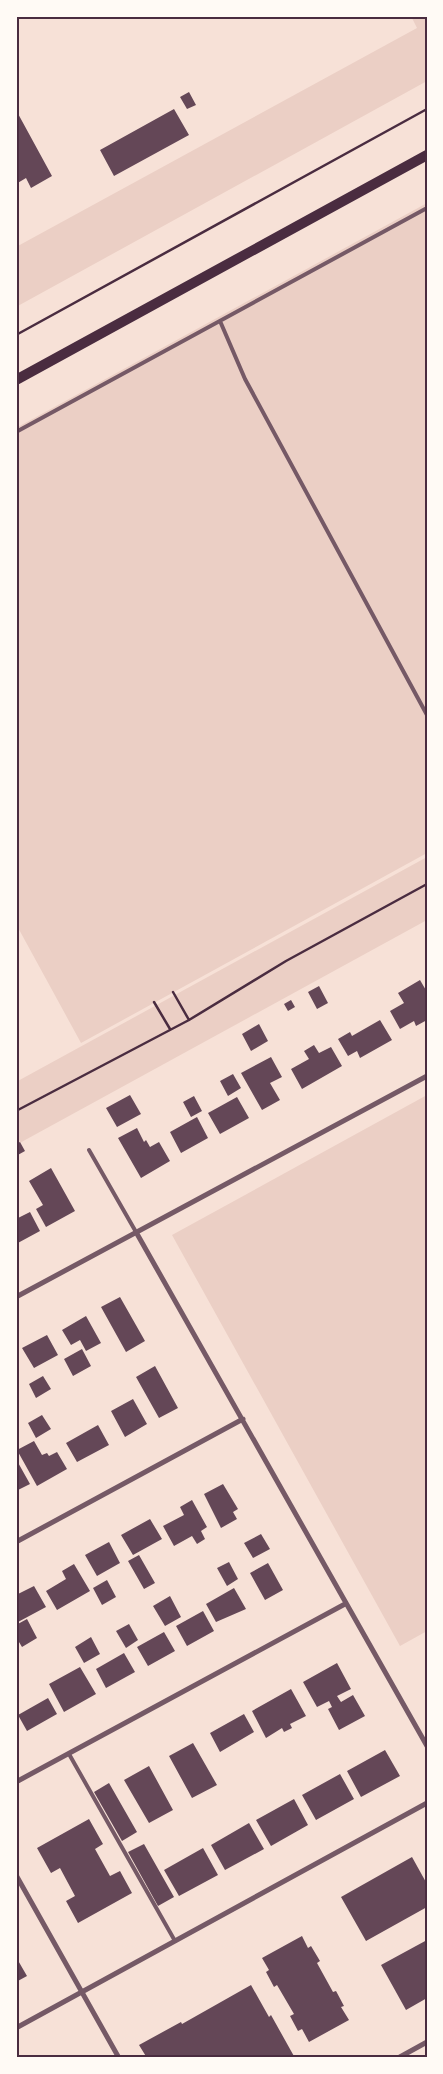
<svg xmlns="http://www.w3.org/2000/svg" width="443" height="2074" font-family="Quicksand,sans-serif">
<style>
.green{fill:#ebcfc5}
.building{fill:#644757}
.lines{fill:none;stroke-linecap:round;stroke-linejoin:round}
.path{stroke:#4a2c40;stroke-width:2.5}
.service{stroke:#755966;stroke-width:4}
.minor{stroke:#755966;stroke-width:5}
.secondary{stroke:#4a2c40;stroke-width:10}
.neatline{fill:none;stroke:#4a2c40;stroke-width:2}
</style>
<rect width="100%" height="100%" fill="#f7e1d7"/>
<path class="green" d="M411,16H427V81L16,307V247L417,28Z
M427,203V853L81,1043L16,924V428Z
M427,857V920L16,1145V1082Z
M427,1095V1631L400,1646L172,1235Z"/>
<path class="building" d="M189,92L196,105L187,109L180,97Z
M174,109L189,135L114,176L100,150Z
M16,110L52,176L31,188L26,178L16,184Z
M420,980L427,992V1020L416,1026L414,1021L400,1029L390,1011L404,1003L398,993Z
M319,986L328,1003L317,1009L308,992Z
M291,1000L295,1007L288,1011L284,1004Z
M380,1020L392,1040L360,1058L357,1051L348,1056L338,1039L350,1032L352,1036Z
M259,1024L268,1041L251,1051L242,1034Z
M314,1045L319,1053L331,1047L342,1066L302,1089L291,1069L309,1059L304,1051Z
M271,1057L282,1077L270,1083L280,1100L262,1110L241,1073Z
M233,1074L241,1088L228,1096L220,1081Z
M130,1095L141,1114L117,1127L106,1108Z
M194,1096L202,1111L191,1117L183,1102Z
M237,1097L249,1118L220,1134L208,1113Z
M197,1117L208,1138L181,1153L170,1132Z
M137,1128L144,1142L146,1140L150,1147L159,1142L170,1161L141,1178L118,1138Z
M20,1142L25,1151L16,1156V1144Z
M51,1168L75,1211L46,1227L36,1209L43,1205L29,1181Z
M30,1212L40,1231L16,1244V1219Z
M120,1297L145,1341L126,1352L101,1307Z
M86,1316L101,1343L86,1351L80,1340L71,1345L62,1330Z
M47,1335L58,1355L34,1368L22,1348Z
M82,1349L91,1366L73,1376L64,1359Z
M155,1366L178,1408L159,1418L136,1377Z
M43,1376L51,1389L36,1398L29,1384Z
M133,1399L147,1424L125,1437L111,1411Z
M42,1415L51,1429L36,1438L28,1423Z
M98,1425L109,1445L77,1462L66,1443Z
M34,1441L42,1455L47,1453L49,1456L57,1452L67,1469L37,1486L17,1450Z
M16,1459L30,1484L16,1491Z
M223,1484L238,1509L233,1512L237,1519L221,1528L204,1494Z
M192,1500L207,1527L201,1531L205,1539L197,1544L192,1536L174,1546L163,1526L184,1515L180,1507Z
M150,1519L162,1539L133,1555L121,1535Z
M261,1534L270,1549L253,1558L244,1543Z
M109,1542L120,1563L97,1576L85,1555Z
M139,1555L155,1583L144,1589L128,1561Z
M229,1562L238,1579L227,1586L217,1568Z
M268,1563L283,1590L265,1600L250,1573Z
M74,1564L90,1591L57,1610L46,1591L66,1579L62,1571Z
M107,1580L116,1597L102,1605L93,1588Z
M34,1586L46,1607L18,1622L16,1618V1595Z
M234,1588L246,1609L216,1622L206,1604Z
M170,1596L181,1617L165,1626L153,1606Z
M203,1611L214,1631L187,1646L176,1626Z
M27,1619L37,1638L22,1647L16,1637V1625Z
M129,1624L138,1640L126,1648L116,1631Z
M164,1632L175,1651L148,1666L137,1647Z
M91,1637L100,1654L84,1663L75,1647Z
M124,1653L135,1672L106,1688L96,1669Z
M337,1663L351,1689L337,1696L341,1702L353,1695L365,1716L339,1730L328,1709L332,1707L329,1701L317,1707L303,1682Z
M80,1667L96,1694L64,1712L49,1684Z
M291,1689L306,1716L290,1724L292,1728L284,1732L282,1728L266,1738L252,1711Z
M48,1698L57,1714L27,1731L18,1715Z
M244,1714L254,1732L220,1752L210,1733Z
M193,1743L217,1785L192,1798L169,1756Z
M385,1750L400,1776L361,1797L347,1771Z
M149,1766L173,1810L149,1823L124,1780Z
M340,1774L354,1799L316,1820L302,1795Z
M109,1783L137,1832L122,1841L94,1792Z
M294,1799L308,1825L271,1846L256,1820Z
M89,1819L103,1844L95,1849L110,1876L120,1871L132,1893L78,1923L66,1901L75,1896L60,1868L51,1873L37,1848Z
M249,1823L264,1849L225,1870L211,1845Z
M144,1844L174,1897L158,1906L128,1852Z
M203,1848L218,1875L179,1896L164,1870Z
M412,1857L427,1884V1907L366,1941L341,1897Z
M302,1936L308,1948L311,1946L320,1961L317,1963L333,1992L336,1991L344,2006L341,2007L349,2020L309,2042L302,2029L298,2031L290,2016L294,2014L277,1985L274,1987L266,1972L269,1970L262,1958Z
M427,1940V1998L406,2010L381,1965Z
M16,1957L27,1976L16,1982Z
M251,1985L269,2017L271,2015L295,2058H147L139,2045L181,2022L182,2024Z"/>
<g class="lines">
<path class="path" d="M16,335L427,109
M173,992L189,1020
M154,1002L170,1029
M16,1111L189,1020L286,961L427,884"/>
<path class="service" d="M220,321L245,379L427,715
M16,432L427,208
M89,1150L136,1232
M69,1754L175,1941"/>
<path class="minor" d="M136,1232L427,1746
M16,1297L427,1076
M16,1542L243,1419
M16,1782L345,1604
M16,1875L119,2058
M16,2028L427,1803
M398,2058L427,2042"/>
<path class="secondary" d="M16,380L427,155"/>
</g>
<rect width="443" height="2074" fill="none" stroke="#fffaf5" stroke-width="35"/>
<rect x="18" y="18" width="408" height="2038" class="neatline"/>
</svg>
